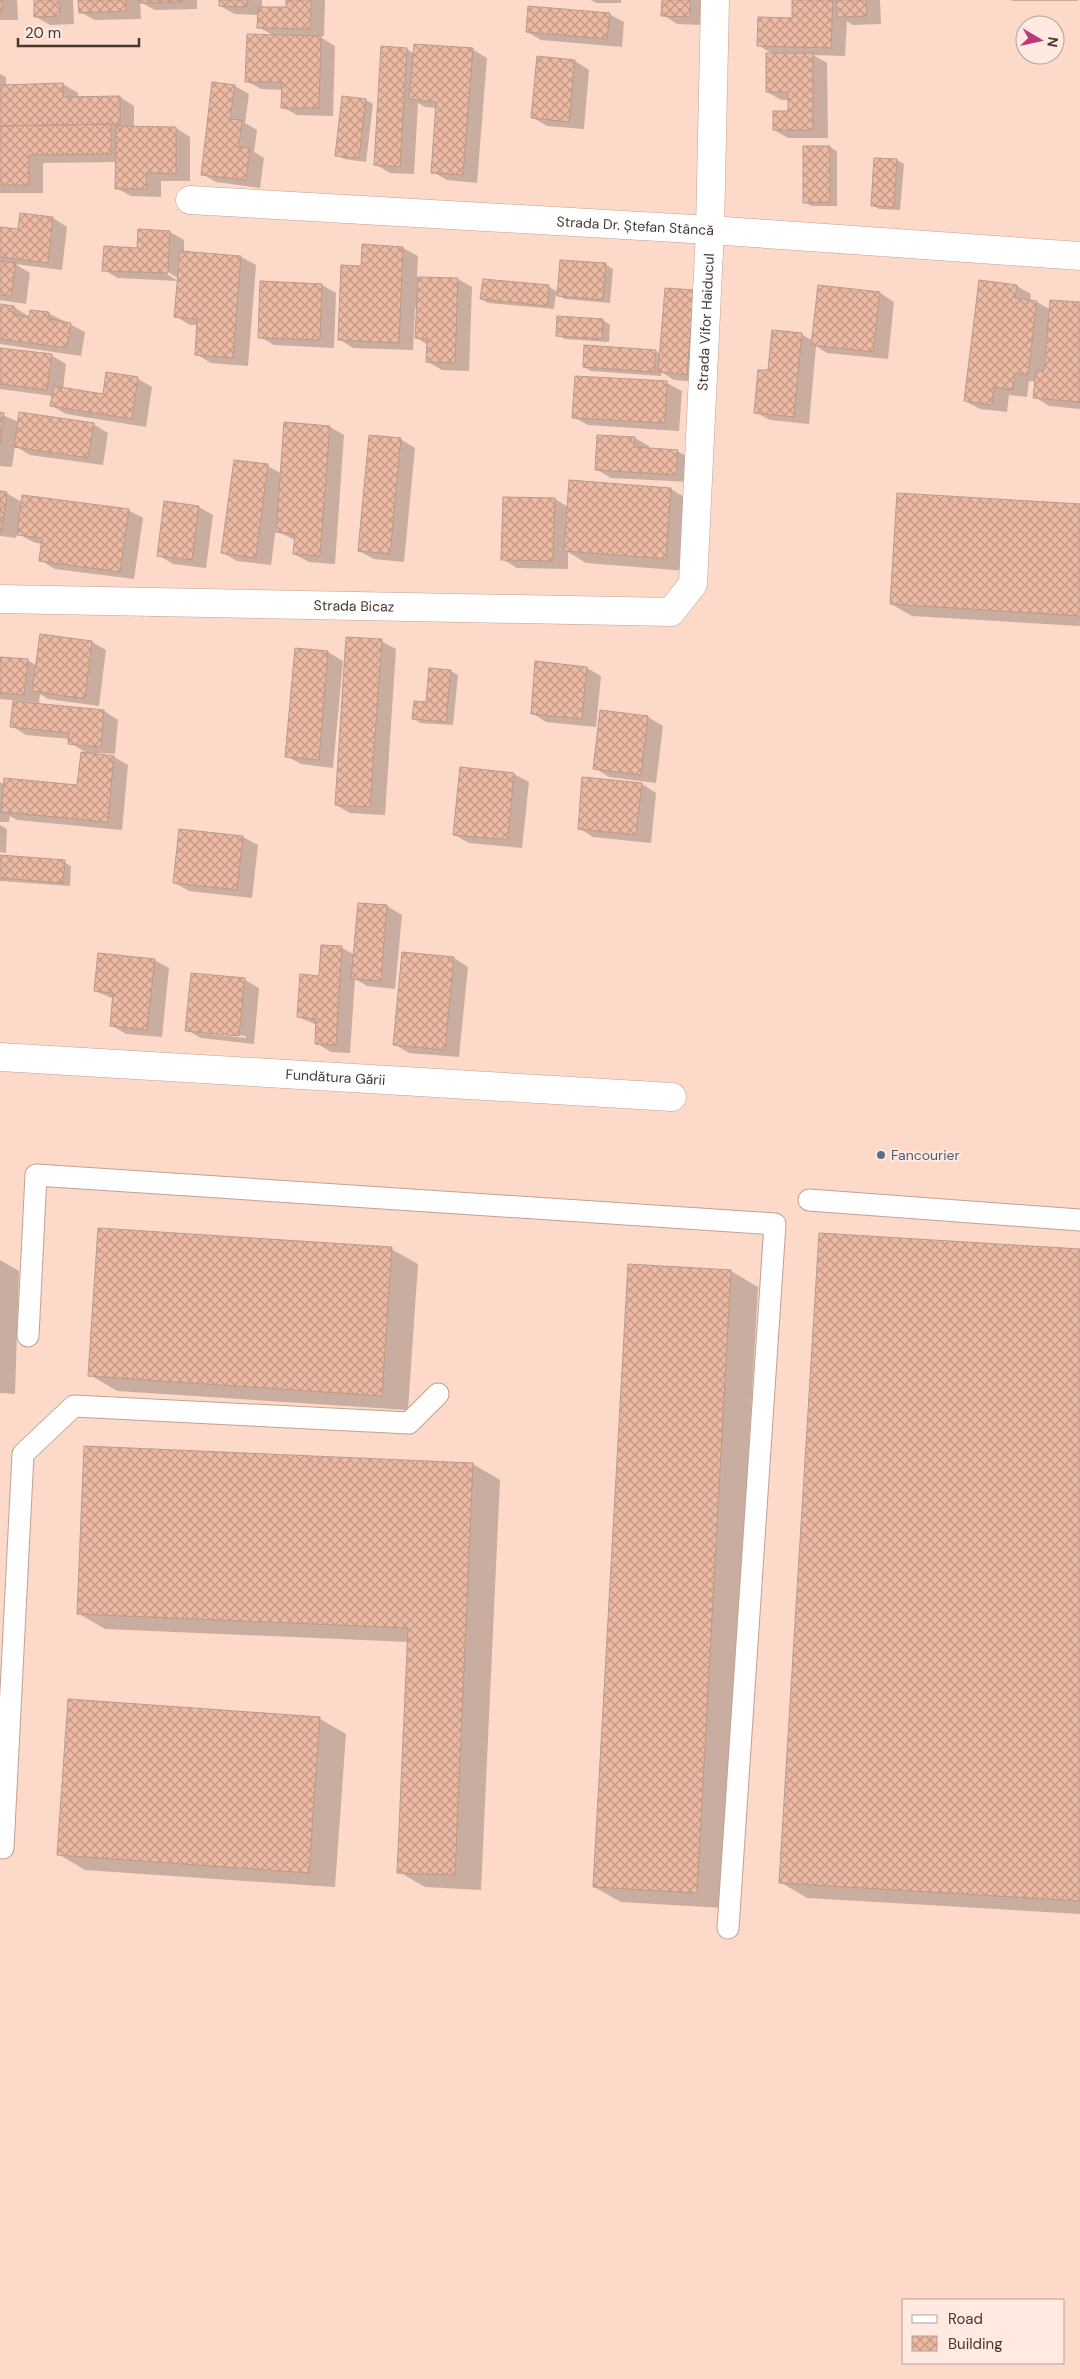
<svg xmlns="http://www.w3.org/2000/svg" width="1080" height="2379" font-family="'DM Sans',sans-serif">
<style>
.shadow{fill:#0003;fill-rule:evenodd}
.building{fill:url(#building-cross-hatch);stroke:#bc9b8c}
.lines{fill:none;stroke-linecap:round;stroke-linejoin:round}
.service-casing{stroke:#c2a192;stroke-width:23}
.minor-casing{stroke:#c2a192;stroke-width:29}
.service{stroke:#fff;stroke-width:21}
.minor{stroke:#fff;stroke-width:28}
.service-dot{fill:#5c6f8a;stroke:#ffe9e0;stroke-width:2}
.labels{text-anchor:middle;stroke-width:4;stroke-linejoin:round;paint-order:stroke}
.street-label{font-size:14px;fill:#453731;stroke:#ffe9e0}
.service-label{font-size:14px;fill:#4e5e75;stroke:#ffe9e0;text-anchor:start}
</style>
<defs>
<pattern id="building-cross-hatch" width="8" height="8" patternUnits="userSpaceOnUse" patternTransform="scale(1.25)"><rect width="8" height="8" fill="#ecb9a2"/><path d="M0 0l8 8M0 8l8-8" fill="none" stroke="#c19785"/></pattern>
</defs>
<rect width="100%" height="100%" fill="#fcd9c9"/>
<path class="shadow" d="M0,0H17L18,20H0Z
M35,0H73L74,24L50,25L36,17Z
M80,0H197V9L155,10L140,2L141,19L95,20L80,12Z
M220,0H262V8L287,9L288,0H325L324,36H318L335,46L333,116L297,115L282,107L283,90L261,89L246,81L275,36L258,27L259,15L235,14L220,6Z
M591,0H621V3H596Z
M663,0H705L704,25L677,24L663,15Z
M793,0H880L881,24L852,25L847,21L845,56L813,55L827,63L828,138H788L774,130L789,112V100H781L767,92L774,55L758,45L793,19Z
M1010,0H1078V1H1013Z
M609,14L624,22L622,47L541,40L527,32Z
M407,49L414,54L472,49L487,58L477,183L447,180L433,172L437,108L425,107L418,103L414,174L390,173L375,164Z
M575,61L589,70L584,129L547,126L532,117Z
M0,74L6,77V86L63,84L78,93V98L120,97L134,106V127L176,128L190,137V181H161V197L131,196L116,188V162L43,163V193H0Z
M235,86L249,94L245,123L257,130L254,152L264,158L260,188L216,182L202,174Z
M366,100L373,104L366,162L344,159L337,155Z
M830,147L837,151V206H812L804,202Z
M897,160L904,164L900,210L879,209L872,205Z
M53,218L67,227L62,270L15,264L30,273L26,304L0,300V228L19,230Z
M170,232L184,240V252L241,257L256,265L248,366L211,363L196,354L198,325H190L175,316L178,281L118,278L104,270ZM163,269L178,278V281L162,271Z
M403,248L418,256L417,278L458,279L472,287L469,371L442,370L428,362V345L417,338L418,308H415L413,350L353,348L339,339L362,268Z
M606,265L613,269L610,303L565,299L556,294L554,309L488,303L481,299L484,280L549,287L558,292Z
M980,281L1017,286L1031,294L1030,301L1037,302L1051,310L1080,303V409L1049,406L1035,397L1036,382L1029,381L1027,397L1009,395L1007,412L980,409L965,401Z
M322,285L336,293L334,348L274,345L260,337Z
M694,291L701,382L674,380L661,372V376L591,371L584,367L655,351L661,354Z
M880,293L894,302L888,359L827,353L816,346L809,424L770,420L755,412L769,372L801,334L813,341Z
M0,305L14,307L30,317L48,313L85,332L81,356L0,344Z
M603,320L610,325L609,342L565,339L558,335Z
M0,349L51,355L66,364L63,389L104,395L137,378L152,387L146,427L66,414L52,406L53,396L0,389Z
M576,377L667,383L682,391L679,431L588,425L573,417Z
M0,414L19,422L93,424L108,433L103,465L30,455L15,446L12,467L0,466Z
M330,427L344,435L335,564L309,562L294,554L295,540L278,532L279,519H277L271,565L237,561L223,553L268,466L282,474Z
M635,438L649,446V449L677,451L692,459L691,482L611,478L596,469Z
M400,439L415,448L404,562L374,559L359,551Z
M671,489L692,502L687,571L586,563L568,552V569L517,568L502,559L555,499L568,507Z
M0,492L6,493L22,502L128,510L143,518L134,579L55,569L40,560L42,544L33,542L17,533L16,538L0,536Z
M1080,506V626L912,616L891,604Z
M199,507L213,515L206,568L173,564L158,555Z
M381,641L396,649L385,815L350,813L336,805Z
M92,642L106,650L99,706L48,699L40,694L39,703L0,699V658L28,660L37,666Z
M297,650L328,652L343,661L333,768L301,764L286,756Z
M587,668L601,676L596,727L546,722L532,713Z
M451,671L458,675L453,725L420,723L413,718Z
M104,711L118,720L115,754L98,753V755L114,757L128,765L122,830L17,820L10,816L9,822H0V782L5,785L78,786L89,754L70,743V739L26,735L12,726Z
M602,712L648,717L663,726L656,783L609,777L595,768Z
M461,769L514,774L529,782L522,848L469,843L455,835Z
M642,784L656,793L651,843L593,837L579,828Z
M0,825L7,829L6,853L0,852Z
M180,830L243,837L258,845L252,898L189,891L175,883Z
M0,857L64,862L71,866L70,886L0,881Z
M359,904L387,906L402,915L395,989L367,986L355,979L350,1053L331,1052L316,1043L317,1025L298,1017L320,977L342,948L355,955Z
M454,958L468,967L459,1057L409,1053L394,1044Z
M154,960L169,968L162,1037L126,1034L111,1025L114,999L95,991Z
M192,974L245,980L259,988L254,1044L201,1038L187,1030ZM200,1031L246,1036V1038L200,1033Z
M391,1249L418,1264L408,1410L117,1391L90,1375Z
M1080,1250V1914L807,1898L780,1882Z
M0,1260L19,1271L15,1394L0,1393Z
M629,1265L731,1271L758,1287L723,1908L621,1902L594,1887Z
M473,1464L500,1480L481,1890L425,1887L399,1872L409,1642L105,1629L78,1613Z
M320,1719L346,1734L335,1887L85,1870L58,1854Z"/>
<path class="building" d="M0,0H3V12H0Z
M34,0H59L60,16L34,17Z
M78,0H126V11L79,13Z
M139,0H183V2L139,3Z
M219,0H248L247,7L219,6Z
M286,0H311L310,29L257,28L258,7H286Z
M662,0H690V17L661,16Z
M792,0H833L831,48L757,46L758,17L792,18Z
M836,0H866L867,16L837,17Z
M528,6L610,13L607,39L526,32Z
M247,34L321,36L319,108H281L282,82H245Z
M414,44L473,48L463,175L431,173L436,102L409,99Z
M381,46L407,48L400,167L374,165Z
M766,53H813V130H773V111H788V92H766Z
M537,56L575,60L569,122L531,118Z
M212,82L235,85L230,119L242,120L239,147L250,148L246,180L201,175Z
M63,83V97L120,96V124L0,126V85Z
M342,96L366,99L359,158L335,156Z
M111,124V154L29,155V185H0V126Z
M116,126L176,127V174L146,173L147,189H115Z
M803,146H830V202L803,203Z
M874,158L897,159L894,207L871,206Z
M20,213L53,217L48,263L0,257V227L18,229Z
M138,229L170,231L168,273L102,271L104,246L137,248Z
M362,244L403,247L399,343L338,340L341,265L361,266Z
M180,251L241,256L233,358L195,355L197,319L174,317Z
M560,260L606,263L603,300L557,296Z
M0,261L16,263L11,296L0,295Z
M418,277L458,278L455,363L426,362L427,339L415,338Z
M483,279L549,285L548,306L480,299Z
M979,280L1017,285L1015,298L1037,301L1028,375L1015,373L1013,390L994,387L992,405L964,401Z
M260,281L322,284L320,340L258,338Z
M818,285L880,292L873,352L811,345Z
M665,288L694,290L687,375L658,372Z
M1050,300L1080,302V402L1033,398L1036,370L1044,371Z
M0,304L14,306V315L29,317L30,310L49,312L48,319L71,323L67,348L0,339Z
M557,316L603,319L602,339L556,336Z
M772,330L802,333L794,417L754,413L758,370H768Z
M584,345L656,350L654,372L583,367Z
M0,348L52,354L47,390L0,384Z
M106,372L138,377L132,419L50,406L54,386L103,394Z
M575,376L667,381L665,423L572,418Z
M0,412L4,413L0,444Z
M19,412L94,423L88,458L14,447Z
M284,422L330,426L320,556L293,554L295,534L276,532Z
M369,435L401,438L390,554L358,551Z
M597,435L635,437L634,447L678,450L676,475L595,470Z
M234,460L268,464L256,558L221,553Z
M569,480L671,488L666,559L564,551Z
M0,491L7,492L2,531H0Z
M897,493L1080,504V616L890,604Z
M22,495L129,509L120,572L39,561L42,538L17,535Z
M503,497L555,498L553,561L501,560Z
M164,501L199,506L192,560L157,556Z
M40,634L92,641L85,699L32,691Z
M346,637L382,639L370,807L335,805Z
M295,648L328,651L319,760L285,757Z
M0,657L28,659L24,695L0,693Z
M535,661L587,667L582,719L531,714Z
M429,668L451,670L446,722L412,719L414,701L426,702Z
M13,701L104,710L101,747L68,744L69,733L10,727Z
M600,710L648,716L641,775L593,769Z
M81,752L114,756L108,822L1,812L4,778L77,785Z
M460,767L514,773L508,840L453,835Z
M582,777L642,783L636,835L578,829Z
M179,829L243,836L237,890L173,883Z
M0,855L65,860L63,883L0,878Z
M358,903L387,905L381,981L351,979Z
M321,945L342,946L336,1045L315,1044L316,1019L297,1017L300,974L319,976Z
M402,952L454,957L445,1050L393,1045Z
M98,953L155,959L147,1030L110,1026L113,993L94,991Z
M191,973L245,978L239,1036L185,1031Z
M98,1228L392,1247L382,1396L88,1376Z
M819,1233L1080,1249V1901L779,1883Z
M628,1264L731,1270L697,1893L593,1887Z
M84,1446L473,1463L455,1875L397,1873L408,1628L77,1614Z
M68,1699L320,1717L309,1873L57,1855Z"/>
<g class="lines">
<defs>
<path id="service" d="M809,1200L1080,1220
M28,1336L36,1175L775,1224L728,1928
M3,1848L23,1454L74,1406L409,1423L438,1394"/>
<g id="minor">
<path id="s1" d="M190,200L710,230L1080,256"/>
<path id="s2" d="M0,599L671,612L693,584L710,230L715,0"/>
<path id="s3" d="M0,1057L672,1097"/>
</g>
</defs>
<use href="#service" class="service-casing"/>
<use href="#minor" class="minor-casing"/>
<use href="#service" class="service"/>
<use href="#minor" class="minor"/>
</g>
<circle class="service-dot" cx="881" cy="1155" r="5"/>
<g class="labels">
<g class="street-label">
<text dy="5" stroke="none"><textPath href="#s1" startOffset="446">Strada Dr. Ștefan Stâncă</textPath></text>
<text dy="5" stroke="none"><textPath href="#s2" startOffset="969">Strada Vifor Haiducul</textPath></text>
<text dy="5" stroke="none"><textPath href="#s2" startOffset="354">Strada Bicaz</textPath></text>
<text dy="5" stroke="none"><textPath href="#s3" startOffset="336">Fundătura Gării</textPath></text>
</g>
<g class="service-label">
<text x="891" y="1160">Fancourier</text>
</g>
</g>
<rect x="902" y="2299" width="162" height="65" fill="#ffe9e0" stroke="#b5a29a"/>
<rect x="912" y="2315" width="25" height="8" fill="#ffffff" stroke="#b5a29a"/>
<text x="948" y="2324" font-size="15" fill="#453731">Road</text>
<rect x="912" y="2336" width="25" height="15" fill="url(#building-cross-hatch)" stroke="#b5a29a"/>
<text x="948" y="2349" font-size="15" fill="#453731">Building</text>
<g transform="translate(1040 40) rotate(99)"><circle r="24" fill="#ffe9e0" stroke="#b5a29a"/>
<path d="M0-4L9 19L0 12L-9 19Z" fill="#bd377a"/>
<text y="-8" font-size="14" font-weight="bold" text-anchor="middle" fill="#453731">N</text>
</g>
<path d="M18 38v8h121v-8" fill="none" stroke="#453731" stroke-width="2.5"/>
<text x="25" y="38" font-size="15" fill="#453731" stroke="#ffe9e0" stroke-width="4" paint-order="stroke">20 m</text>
</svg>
